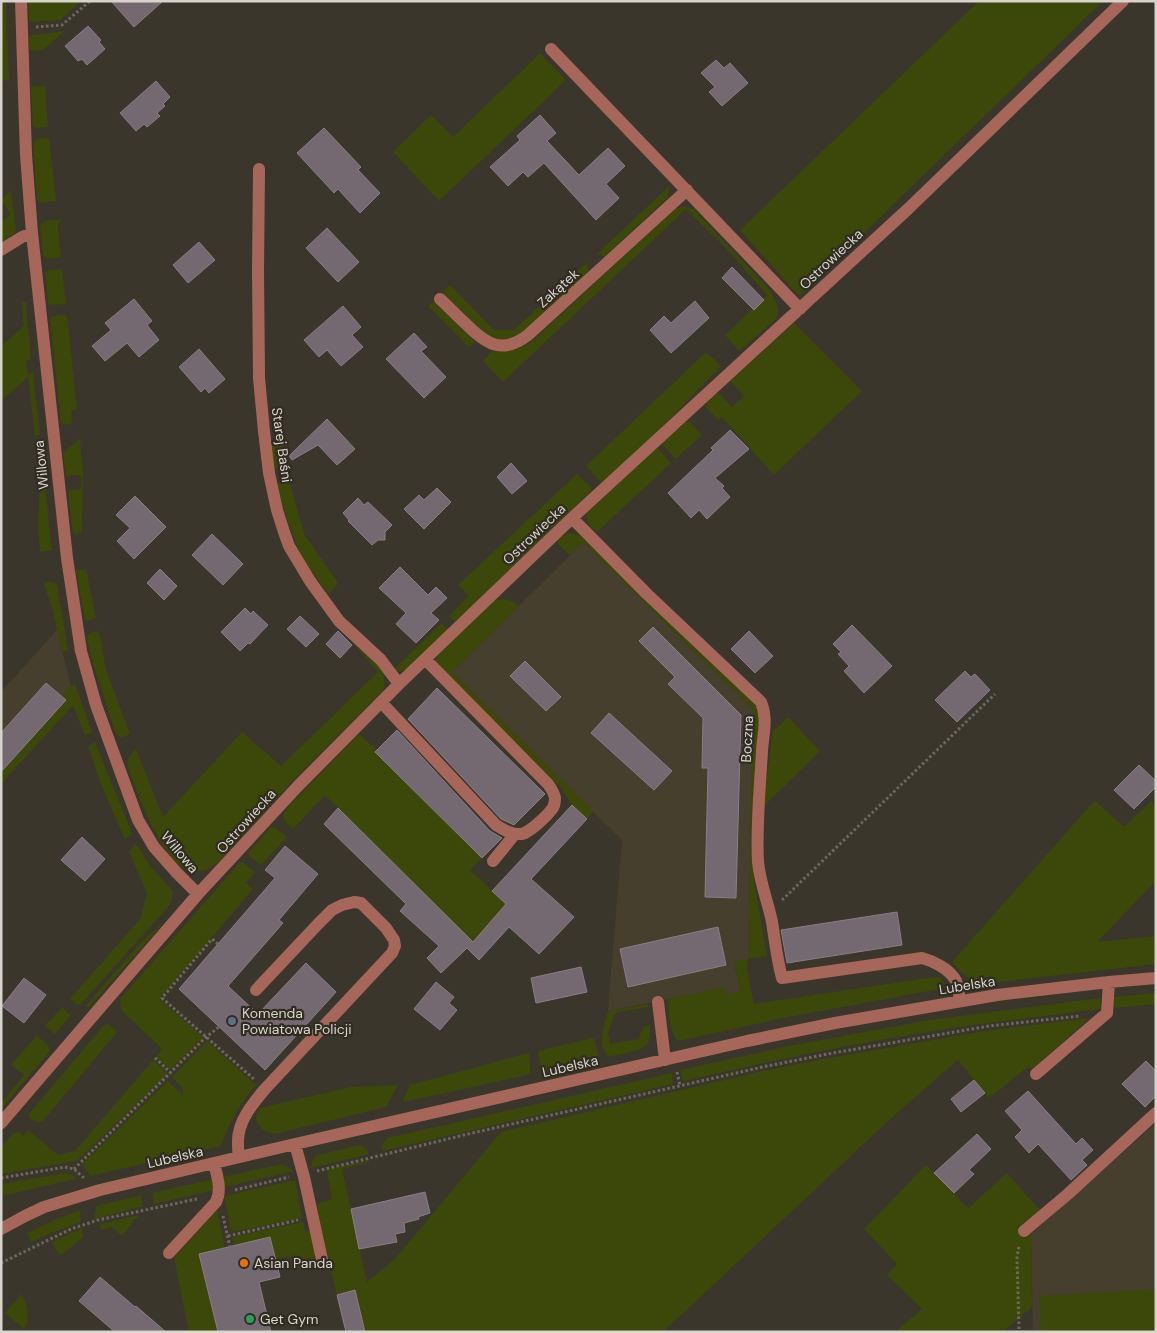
<svg xmlns="http://www.w3.org/2000/svg" width="1157" height="1333" font-family="'DM Sans',sans-serif">
<style>
.built{fill:#473f2e}
.green{fill:#3c470a}
.building{fill:#756971;stroke:#8a7d86}
.lines{fill:none;stroke-linecap:round;stroke-linejoin:round}
.path{stroke:#6c685e;stroke-width:3;stroke-dasharray:2.5 2.5;stroke-linecap:butt}
.minor{stroke:#a6675a;stroke-width:12}
.service-dot{fill:#5c6f8a;stroke:#312c21;stroke-width:2}
.food-dot{fill:#e8710a;stroke:#312c21;stroke-width:2}
.leisure-dot{fill:#2e9e5b;stroke:#312c21;stroke-width:2}
.labels{text-anchor:middle;stroke-width:4.5;stroke-linejoin:round;paint-order:stroke}
.street-label{font-size:14px;fill:#d7d4cd;stroke:#312c21}
.poi-label{font-size:14px;fill:#d7d4cd;stroke:#312c21;text-anchor:start}
</style>
<rect width="100%" height="100%" fill="#3b362b"/>
<path class="built" d="M583,542L753,709L748,959L734,962L740,992L726,995L723,988L608,1011L622,840L452,672Z
M57,630L71,686L68,688L74,704L1,784V692Z
M1156,1123V1332H1033L1031,1234Z"/>
<path class="green" d="M1,1H6L9,81L4,80L1,83Z
M28,1H81L60,20L31,22L29,19Z
M979,1H1103L799,296L740,230Z
M65,31L43,50L34,51L29,49V37L32,35Z
M540,53L566,80L439,201L393,152L431,115L453,137Z
M33,86H45L48,127L36,128L33,126L31,89Z
M49,138L56,201L40,203L37,199L33,143L36,139Z
M669,186L668,197L605,256L597,254Z
M11,190L16,231L1,243V222L11,214L1,200Z
M684,206L694,209L770,290L779,309L776,319L739,351L725,335L767,295L724,246L686,209L503,382L483,361L492,351C506,353 517,349 530,343L675,209Z
M62,219L58,224L61,257L47,259L43,256L40,224L45,221Z
M587,262L589,273L532,327L512,338L502,340L489,336L481,330L442,292L450,285L494,330H514Z
M62,269L66,304L51,305L48,303L45,273L48,270Z
M434,301L474,341L473,344L469,347L428,306Z
M22,302L26,303L31,358L26,362L28,376L33,372L40,435L35,436L28,377L1,401V346L24,326Z
M67,315L77,409L71,411L72,423L65,425L61,423L50,319L53,316Z
M794,323L862,391L774,475L722,417L718,420L706,408C707,400 713,397 718,392L732,407L744,396L730,381Z
M706,352L721,366L663,426L604,482L600,481L586,466Z
M686,422H690L702,435L676,459L661,443Z
M282,438L285,461L275,469L271,445Z
M80,439L83,475L82,532L77,534L73,533L68,491L81,489V475L66,476L63,453Z
M657,447L671,463L597,532L588,524L586,514L589,510Z
M37,451H41L52,550L40,552L38,526L40,475Z
M577,474L591,487V491L455,622L449,616L469,596L458,585Z
M288,476L304,534L338,583L329,594C323,586 317,579 312,572C294,545 285,514 277,484Z
M567,533L576,534L586,539L754,703L758,710L760,723L753,834L754,881L767,956L748,959L747,970L754,1004L934,977L941,978L944,982L943,987L940,989L783,1018L678,1041C668,1031 669,1012 668,999L723,987L726,995L740,991L734,961L748,959L753,709L583,542L570,555L558,544V540Z
M86,569L96,618L88,621L85,619L76,570Z
M48,582L55,583L57,585L68,651H62L52,608L44,584Z
M502,599L512,601L519,606L452,672L593,811L587,819L572,805L561,788L437,665L435,661L438,655L493,601Z
M442,623L448,629L407,670L401,671L394,669Z
M99,631L106,670L130,734L121,738L116,734L91,657L87,637L90,633Z
M354,644C359,647 364,652 369,656C381,667 388,674 383,691L294,779L222,859C214,865 205,873 195,872C165,872 137,792 128,768C126,759 130,755 136,749L163,817L242,732L281,766L378,672Z
M75,684L92,732L85,736L73,705L1,783V772L66,701L62,697L68,688Z
M788,717L820,751L763,807L773,731Z
M359,734L377,750L375,753L482,858L470,870L506,904L473,942L325,795L293,829L286,823L283,818L284,812L294,801Z
M95,742L132,833L125,840L100,782L88,746Z
M1095,800L1124,827L1151,801L1156,805V881L1097,942L1156,936V964L990,983C968,982 966,977 952,962Z
M271,827L276,828L287,837L261,865L249,856V852Z
M136,843L150,866L173,891L172,898L170,905L80,1005L75,1004L70,999L140,919L147,893L129,852Z
M241,861L255,872L246,883L253,889L159,999L203,1037L170,1070L156,1057L162,1049L122,1011L120,1003L121,998L240,862Z
M165,921L89,1007H85L142,941Z
M1156,993V1004L1113,1008L1114,997Z
M1101,998L1100,1009C1028,1018 956,1026 885,1039C817,1051 750,1066 683,1081L680,1070L789,1046L929,1020Z
M648,1004V1007L615,1013L608,1033L610,1044L638,1039L644,1026L650,1025C650,1030 651,1037 649,1041C645,1052 618,1054 608,1057C596,1046 605,1024 608,1011Z
M62,1007L71,1015L55,1034L45,1026Z
M1090,1018L1032,1069L1029,1066L989,1098L958,1060L899,1111L679,1317L662,1332H365L355,1290L337,1295L321,1228L317,1204L332,1199L327,1170L369,1160V1162L342,1169L367,1282L395,1259L501,1132L763,1071L829,1058L991,1030Z
M108,1024L117,1032L43,1121L39,1122L31,1120L28,1115L104,1025Z
M37,1035L49,1047L50,1051L1,1109V1103L24,1075L11,1065Z
M592,1038L595,1040L598,1056L595,1060L546,1072L541,1071L538,1051Z
M207,1041L256,1085C240,1104 229,1122 221,1146L90,1176L82,1164L168,1081L183,1095V1089L172,1077Z
M529,1053L531,1074L404,1102L403,1100L410,1084H414Z
M153,1060L168,1074L77,1161L1,1174V1146L14,1133L19,1132L23,1136L28,1130L58,1155L75,1151Z
M672,1073L673,1084L382,1151V1145L387,1138Z
M398,1085L386,1107L275,1134C261,1131 250,1122 260,1108L350,1087Z
M360,1145L367,1149L369,1154L311,1168L312,1161L317,1155Z
M281,1164L290,1168L294,1171L224,1187L223,1177Z
M926,1165L968,1208L1007,1173L1040,1210L1017,1228L1031,1234L1032,1307L1003,1332H895L922,1309L887,1275L897,1264L864,1229Z
M66,1173L74,1176L76,1179L1,1196V1184Z
M213,1179L214,1190L154,1204L152,1193Z
M295,1180L302,1218L231,1232L224,1196Z
M141,1195L143,1206L94,1219L96,1206Z
M80,1210L81,1222L46,1235L31,1242L27,1233L61,1217Z
M217,1210L225,1248L199,1255L218,1332H185L188,1328L174,1258Z
M139,1215L122,1236L112,1227L101,1230L100,1224Z
M303,1222L305,1231L311,1232C312,1239 315,1246 315,1252C316,1262 305,1275 295,1267C291,1264 291,1260 290,1256L276,1259L270,1237L234,1246L232,1237Z
M82,1229L84,1237L61,1255L57,1252L52,1242L71,1233Z
M1156,1289V1332H1041L1039,1296Z
M21,1294C29,1306 30,1317 25,1330L5,1313Z"/>
<path class="building" d="M111,1H163L134,27Z
M88,26L101,40L99,42L105,49L87,65L82,59L78,61L65,46Z
M716,60L724,68L730,63L748,83L722,106L709,92L715,87L701,73Z
M156,81L170,97L163,104L165,106L157,113L160,116L147,127L144,124L136,131L120,113Z
M540,115L556,133L547,141L579,175L608,148L625,166L606,184L619,198L596,220L544,163L528,177L523,172L508,186L490,167L520,140L517,136Z
M324,128L361,167L358,170L380,193L360,213L338,189L334,193L297,153Z
M327,228L359,262L338,282L306,248Z
M199,242L215,260L188,283L173,265Z
M732,267L764,300L754,310L722,278Z
M134,299L152,321L147,325L159,340L139,357L127,343L105,361L92,346L111,330L105,323Z
M695,301L709,318L671,353L650,330L664,316L671,323Z
M343,306L361,327L352,335L363,347L341,366L327,350L319,357L304,340Z
M414,333L427,347L421,351L446,377L424,398L386,359Z
M199,349L225,379L209,393L205,388L201,392L179,367Z
M327,419L355,449L337,465L318,445L292,460L289,456Z
M730,430L749,449L715,478L724,486L722,488L730,497L707,519L699,510L691,518L668,493L713,450L711,448Z
M511,463L527,481L512,494L497,477Z
M437,488L451,502L424,529L404,509L419,495L424,500Z
M135,496L166,527L134,559L117,541L130,528L116,515Z
M358,498L364,505L368,502L392,525L385,532V540H378L372,545L348,521L349,520L343,513Z
M212,534L243,564L223,585L192,555Z
M400,567L428,595L436,587L447,598L431,613L439,620L416,643L396,624L406,613L379,588Z
M160,569L177,586L164,600L147,583Z
M245,608L251,614L253,611L268,625L250,644L248,643L240,651L221,632Z
M300,616L319,634L306,647L287,629Z
M852,625L892,666L864,693L844,671L849,666L838,654L841,652L833,644Z
M653,627L741,715L736,898L705,897L708,768H702L703,718L668,684L675,677L639,641Z
M338,631L352,645L340,658L326,644Z
M749,631L773,656L755,673L731,649Z
M525,661L561,697L546,711L510,676Z
M965,671L971,677L975,674L990,690L957,722L935,700Z
M46,683L66,700L1,772V733Z
M437,688L544,793L545,794L514,825L501,819L408,719Z
M609,713L672,771L654,790L591,733Z
M397,730L490,831L502,838L482,858L375,752Z
M1139,765L1156,781V787L1134,809L1114,790Z
M572,805L587,819L531,879L574,917L539,954L509,927L479,960L467,948L441,973L427,958L439,946L400,911L406,904L324,824L338,808L473,942L506,904L492,891Z
M82,837L105,859L85,881L61,860Z
M285,846L318,874L279,920L283,923L228,986L258,1014L306,963L336,992L265,1070L179,989L275,878L265,870Z
M897,912L902,945L787,963L781,930Z
M718,927L726,965L628,987L620,949Z
M581,967L587,992L536,1003L531,978Z
M24,978L46,995L24,1023L2,1006Z
M436,982L454,997L449,1003L457,1010L440,1030L414,1009Z
M1146,1061L1156,1071V1096L1145,1107L1122,1084Z
M974,1080L985,1093L961,1112L951,1099Z
M1028,1091L1076,1144L1082,1138L1093,1150L1082,1160L1087,1165L1071,1180L1038,1144L1029,1153L1015,1137L1022,1130L1005,1111Z
M977,1134L991,1149L969,1170L974,1174L954,1193L934,1173Z
M425,1192L430,1213L418,1217L419,1219L404,1223L405,1232L395,1234L397,1242L359,1249L351,1209Z
M270,1237L280,1277L259,1282L271,1332H218L199,1254Z
M100,1277L135,1307L136,1306L166,1332H115L79,1301Z
M355,1290L365,1332H346L337,1295Z"/>
<g class="lines">
<path class="path" d="M36,27L62,25L90,1
M782,900L995,694
M218,944L212,939L162,998L255,1080
M155,1058L171,1073
M677,1072L680,1086
M74,1169L206,1037L219,1027
M317,1171L468,1134L767,1066L833,1053L989,1026L1080,1016
M1,1178L65,1167L74,1169L85,1179
M235,1190L289,1177
M223,1216L230,1247
M228,1236L298,1220
M1,1263L71,1229L98,1220L197,1199
M1019,1329L1017,1258L1019,1246"/>
<path class="minor" d="M21,1L26,155L32,233L67,558L81,651L96,705L138,820L154,847L177,873L198,894
M551,49L800,309
M259,169L258,270L259,378L264,431L269,473L277,510L284,532L289,546L310,581L339,621L381,660L399,684
M1,250L22,237L32,233
M440,299C449,307 457,316 466,324C486,344 502,355 528,335L687,190
M572,518L646,593L761,702C768,719 763,734 762,751C760,788 756,826 758,862C760,883 768,902 772,922C775,941 777,960 782,978L922,958C933,961 950,969 956,981C958,986 959,995 960,1001
M381,702L496,825C504,830 512,835 522,834C530,832 547,816 552,809C554,807 555,801 555,798C554,793 551,788 548,784L425,659
M493,861L515,834
M658,1002L665,1060
M1036,1074L1107,1013L1109,982
M1,1123L104,1003L198,894L298,786L399,684L572,518L908,209L1123,1
M295,1144L304,1177L323,1264
M239,1157C238,1152 238,1146 238,1141C238,1121 253,1103 265,1089L392,953L395,946L394,940L386,928L361,903L354,902L342,905L332,910L319,923L256,990
M1,1229L25,1216L44,1207L100,1190L295,1144L747,1041L835,1023L997,995L1109,982L1156,978
M1024,1231L1068,1194L1156,1113
M169,1253L216,1202C222,1190 217,1175 214,1163"/>
</g>
<circle class="service-dot" cx="232" cy="1021" r="5"/>
<circle class="food-dot" cx="244" cy="1263" r="5"/>
<circle class="leisure-dot" cx="250" cy="1319" r="5"/>
<g class="labels">
<g class="street-label">
<text transform="translate(831 259) rotate(-43)" y="5">Ostrowiecka</text>
<text transform="translate(558 288) rotate(-42)" y="5">Zakątek</text>
<text transform="translate(282 445) rotate(82)" y="5">Starej Baśni</text>
<text transform="translate(41 465) rotate(-96)" y="5">Willowa</text>
<text transform="translate(534 534) rotate(-44)" y="5">Ostrowiecka</text>
<text transform="translate(747 739) rotate(-87)" y="5">Boczna</text>
<text transform="translate(246 821) rotate(-48)" y="5">Ostrowiecka</text>
<text transform="translate(180 852) rotate(50)" y="5">Willowa</text>
<text transform="translate(967 985) rotate(-9)" y="5">Lubelska</text>
<text transform="translate(570 1066) rotate(-13)" y="5">Lubelska</text>
<text transform="translate(175 1157) rotate(-13)" y="5">Lubelska</text>
</g>
<g class="poi-label">
<text x="242" y="1018">Komenda<tspan x="242" dy="16">Powiatowa Policji</tspan></text>
<text x="254" y="1268">Asian Panda</text>
<text x="260" y="1324">Get Gym</text>
</g>
</g>
<rect width="1157" height="1333" fill="none" stroke="#d7d4cd" stroke-width="5"/>
</svg>
